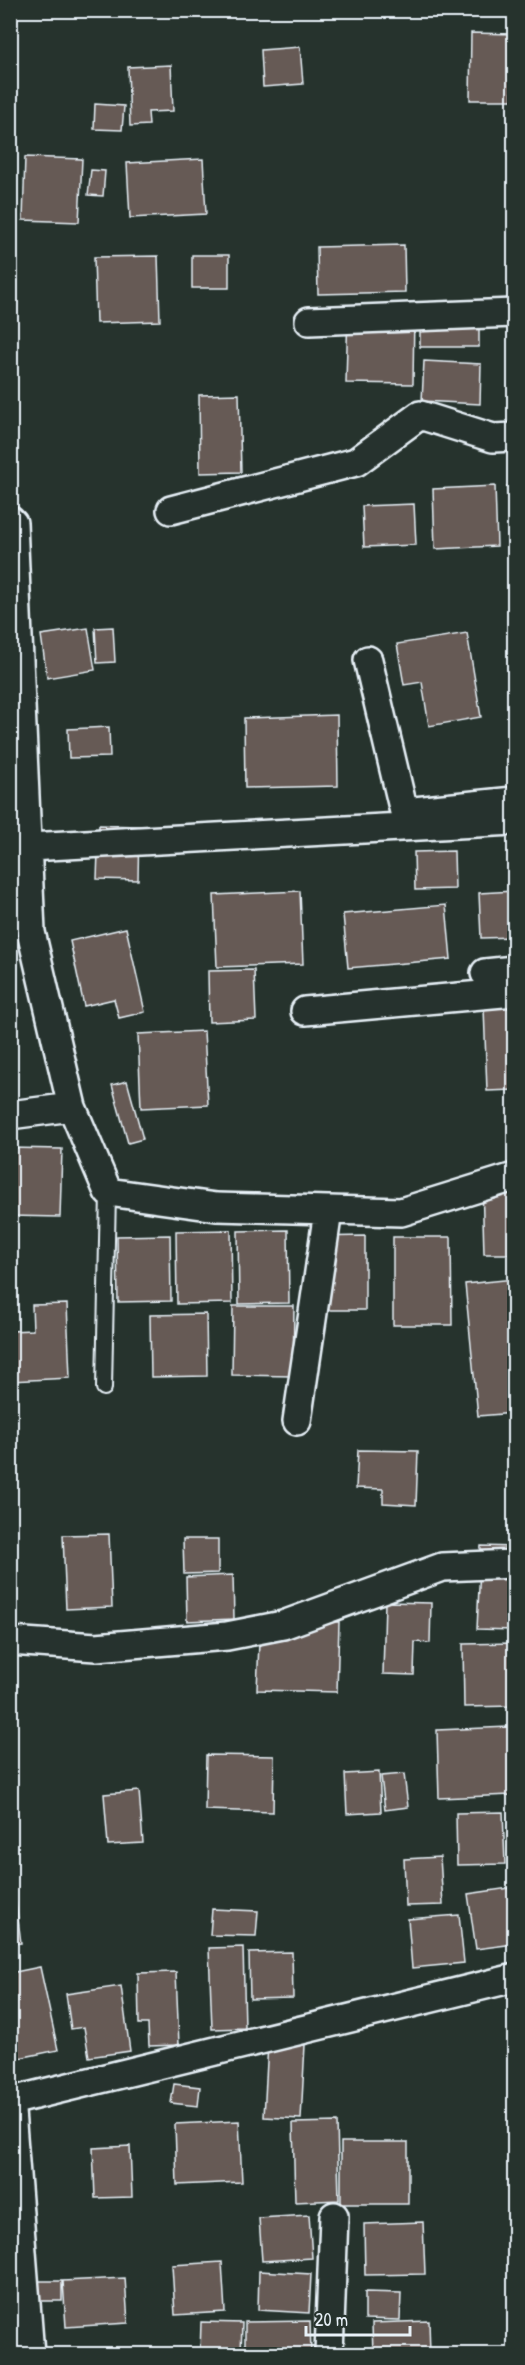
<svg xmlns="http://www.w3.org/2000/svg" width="525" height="2365" font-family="'Patrick Hand',sans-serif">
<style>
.building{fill:#665a54;stroke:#e8f1f8;stroke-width:1.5}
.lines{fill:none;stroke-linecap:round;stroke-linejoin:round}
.lane-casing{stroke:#e8f1f8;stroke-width:18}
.street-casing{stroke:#e8f1f8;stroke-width:32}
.lane{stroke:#26332d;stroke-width:14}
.street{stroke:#26332d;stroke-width:27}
</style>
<rect width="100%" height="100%" fill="#26332d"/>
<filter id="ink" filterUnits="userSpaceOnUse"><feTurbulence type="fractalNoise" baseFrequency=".0167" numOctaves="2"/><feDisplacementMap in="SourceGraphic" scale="12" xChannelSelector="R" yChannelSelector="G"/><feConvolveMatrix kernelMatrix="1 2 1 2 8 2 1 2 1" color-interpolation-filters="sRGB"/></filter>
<g filter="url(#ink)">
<path class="building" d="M471,33L513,34L512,100H470Z
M300,47L303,84L263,87L261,50Z
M171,65L173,111L148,112L149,125L130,126L128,67Z
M95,104L124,106L122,130L94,129Z
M25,157L82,159L79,222L23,220Z
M203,159L206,214L130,218L127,163Z
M91,170L105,171L103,196L88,195Z
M10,194L16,195L14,222L10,221Z
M404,245L405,292L318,294L317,247Z
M192,255H229V288H192Z
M158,256L160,321L96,323L94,257Z
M348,310L414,311L413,384L346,383Z
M420,313H479V347H420Z
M424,361L481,364L480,404L422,401Z
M239,394L241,472L200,473L199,395Z
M495,486L497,546L435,549L433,489Z
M507,486H514V553H509Z
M414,504L416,545L364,547L362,506Z
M113,627L115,662L97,663L95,628Z
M88,628L95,670L47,678L41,635Z
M467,633L481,717L429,726L422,682L404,685L397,644Z
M337,715L338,786L245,788L244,718Z
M109,727L110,757L69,758L68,729Z
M99,825L139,826L138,880L97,879Z
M454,851L455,889L415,890L414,852Z
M300,891L303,964L217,967L214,895Z
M514,891V937L481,938L479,893Z
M446,905L451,959L348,968L343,914Z
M126,928L145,1012L119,1018L114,999L84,1006L70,941Z
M254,970L256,1020L209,1022L208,971Z
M514,1005V1090L487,1091L484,1007Z
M204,1031L208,1105L141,1108L138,1034Z
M127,1081L143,1139L128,1143L112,1085Z
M10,1148L62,1149L60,1217L10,1216Z
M514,1181V1254H484L482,1182Z
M231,1230L232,1303L177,1304L176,1231Z
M288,1230L289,1303L239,1304L238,1231Z
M170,1235L171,1301L118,1302L117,1236Z
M365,1236V1310H309V1237Z
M393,1237H451L452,1325H393Z
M514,1279V1413L478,1416L465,1284Z
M67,1304L70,1378L10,1381V1331L33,1330L32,1305Z
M233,1306H294L293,1376L232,1375Z
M206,1314L207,1376L151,1377L150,1315Z
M358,1450L418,1451L416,1505L383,1503V1489L356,1488Z
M109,1534L112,1607L66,1609L63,1535Z
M183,1539H218V1573L184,1574Z
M481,1546L514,1547V1630L477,1629Z
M233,1575L234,1619L187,1621L186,1577Z
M385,1602L431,1603L430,1643L415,1642L414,1675L383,1674Z
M260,1619L339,1622L337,1692L257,1690Z
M514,1643V1706L464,1707L463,1644Z
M509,1727L511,1795L439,1798L437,1730Z
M206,1755L274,1756L273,1812L205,1810Z
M379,1772L381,1812L347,1814L345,1774Z
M404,1774L408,1807L385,1810L381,1776Z
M139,1791L143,1843L108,1845L104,1794Z
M503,1812L505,1864L457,1865L456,1813Z
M440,1857L443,1905L406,1906L404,1859Z
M509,1888L514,1925V1944L476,1949L468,1894Z
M10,1903H16L21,1943L10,1944Z
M212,1909L258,1911L256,1936L210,1935Z
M459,1915L464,1963L412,1968L408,1919Z
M243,1947L245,2028L212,2029L209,1948Z
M292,1952L293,1998L250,1999L249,1953Z
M40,1967L58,2050L19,2058L10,2019V1973Z
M176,1972L179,2045L149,2046L148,2024H139L138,1973Z
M121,1986L130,2051L89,2057L84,2027L71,2029L66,1994Z
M268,2043L305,2045L301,2119L264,2117Z
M174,2084L200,2087L198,2106L171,2103Z
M239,2121L242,2182L177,2185L175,2124Z
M337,2122L339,2200L295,2202L293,2123Z
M341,2142H408V2204H341Z
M130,2146L132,2197L95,2198L93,2148Z
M309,2215L312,2258L262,2261L259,2218Z
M423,2222L425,2274L365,2275L364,2224Z
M222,2262L225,2312L175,2315L172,2265Z
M259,2271L311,2274L309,2313L258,2310Z
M125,2278L128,2323L66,2327L63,2281Z
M39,2281H62V2301H39Z
M365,2292L401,2293L400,2320L365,2319Z
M310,2321L311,2354H245V2322Z
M429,2321L430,2354H373L372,2323Z
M201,2322L242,2323L241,2354H200Z"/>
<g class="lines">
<defs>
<path id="lane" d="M104,1388L108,1192"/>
<path id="street" d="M309,321L514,313
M171,510L356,462L420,415L493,438L514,437
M10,520L13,523L31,932L72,1107
M368,660L404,812L514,801
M10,848L514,821
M485,973L514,970
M305,1011L514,992
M10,1115L72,1107L108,1192L216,1207L401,1212L514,1177
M297,1421L328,1211
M10,1641L96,1647L227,1636L283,1625L442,1567L514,1564
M10,2098L30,2354
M11,2101L514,1978
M329,2354L334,2216"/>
</defs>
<use href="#lane" class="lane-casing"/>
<use href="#street" class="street-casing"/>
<use href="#lane" class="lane"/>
<use href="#street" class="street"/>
</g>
</g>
<rect width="525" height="2365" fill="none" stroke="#26332d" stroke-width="36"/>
<rect x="18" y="18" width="489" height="2329" fill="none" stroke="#e8f1f8" stroke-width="2" filter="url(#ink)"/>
<path d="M306 2326v9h104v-9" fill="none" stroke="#e8f1f8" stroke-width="3"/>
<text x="315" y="2326" font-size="18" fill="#e8f1f8" stroke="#26332d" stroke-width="4.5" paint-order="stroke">20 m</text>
</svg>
